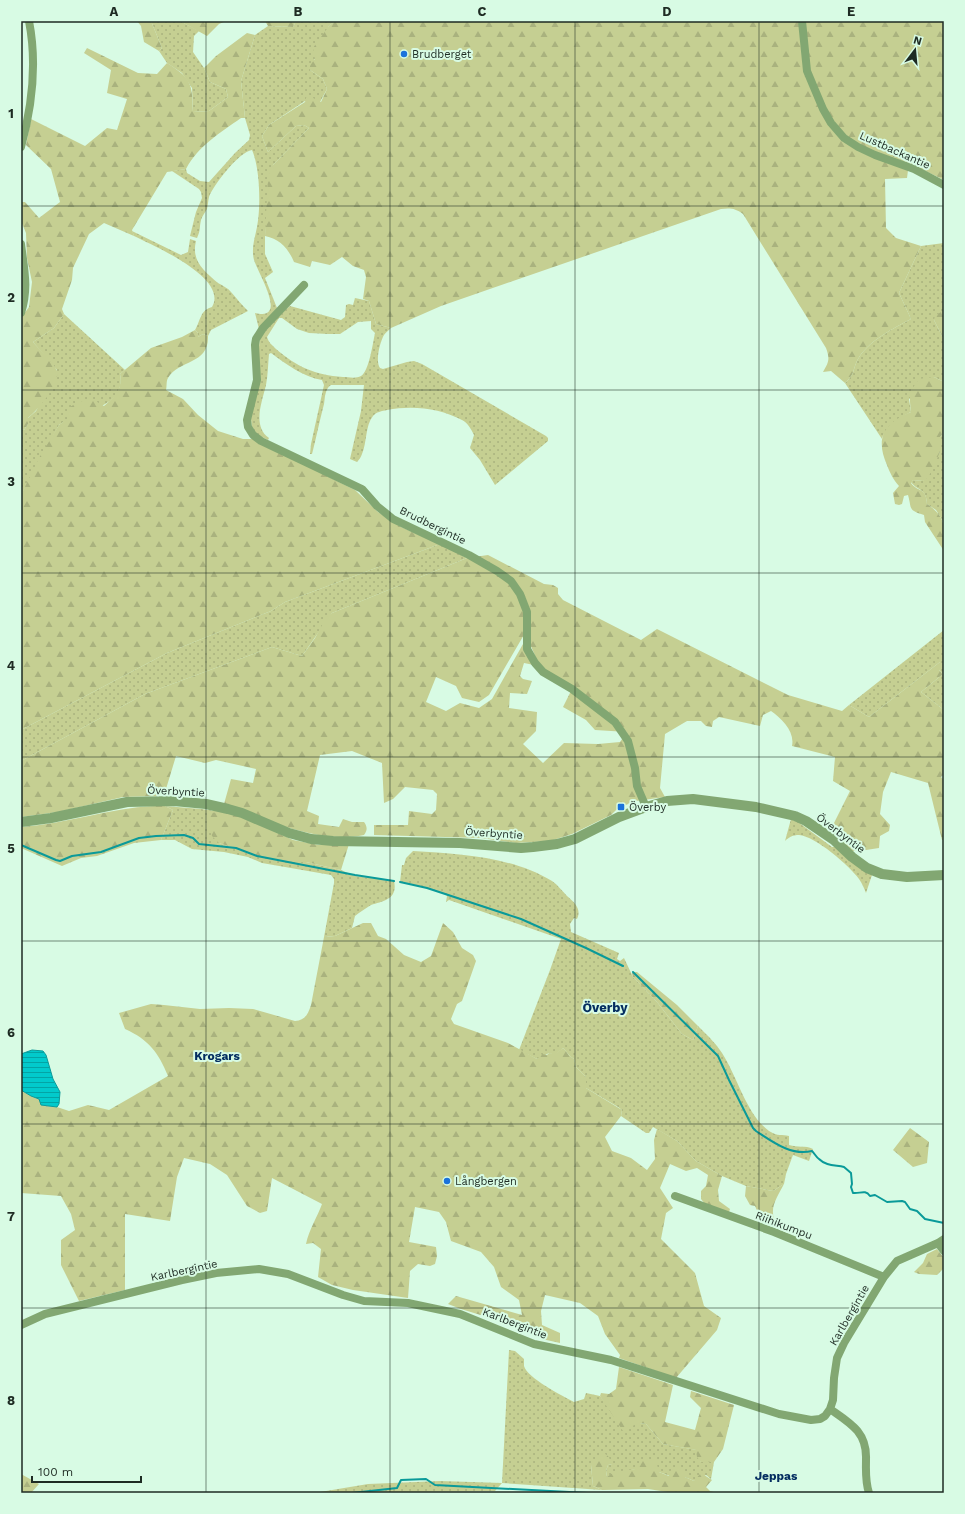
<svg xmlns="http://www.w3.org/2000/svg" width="965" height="1514" font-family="'Work Sans',sans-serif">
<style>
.green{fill:url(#green-dots);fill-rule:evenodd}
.forest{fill:url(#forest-firs);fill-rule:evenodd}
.water{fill:url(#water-rules);stroke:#0a9a99}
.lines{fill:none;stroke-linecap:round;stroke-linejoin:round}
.stream{stroke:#0a9a99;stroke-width:2}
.minor{stroke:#82a772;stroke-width:8}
.tertiary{stroke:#82a772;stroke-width:10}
.grid{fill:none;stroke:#1e2b23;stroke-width:1;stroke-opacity:0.55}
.poi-dot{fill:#1a72db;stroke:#d8fbe4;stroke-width:1.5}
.labels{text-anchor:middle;stroke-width:4;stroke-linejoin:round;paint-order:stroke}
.poi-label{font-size:11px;fill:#1e2b23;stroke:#d8fbe4;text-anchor:start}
.street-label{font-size:11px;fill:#1e2b23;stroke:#d8fbe4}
.neighbourhood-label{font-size:12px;font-weight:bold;fill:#042d60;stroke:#d8fbe4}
.quarter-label{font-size:13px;font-weight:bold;fill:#042d60;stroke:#d8fbe4}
.neatline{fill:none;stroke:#1e2b23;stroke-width:1.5}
.grid-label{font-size:13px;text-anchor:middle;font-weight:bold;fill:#1e2b23}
</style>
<defs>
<pattern id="green-dots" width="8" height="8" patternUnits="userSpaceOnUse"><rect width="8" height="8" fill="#c5cf92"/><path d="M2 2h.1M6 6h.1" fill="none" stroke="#a9b27e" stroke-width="1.8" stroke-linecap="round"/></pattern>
<pattern id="forest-firs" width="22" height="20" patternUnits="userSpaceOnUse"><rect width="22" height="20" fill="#c5cf92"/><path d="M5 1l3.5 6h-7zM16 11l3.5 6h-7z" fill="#a9b27e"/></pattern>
<pattern id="water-rules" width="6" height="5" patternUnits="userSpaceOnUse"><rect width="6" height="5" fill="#02cacc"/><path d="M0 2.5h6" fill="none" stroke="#03a4a5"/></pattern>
</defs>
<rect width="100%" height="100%" fill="#d8fbe4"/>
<path class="green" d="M151,21H180L199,31L194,36L193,52L204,68L210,82L226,89L228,97L209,111L193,112L192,88L182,73L167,63L159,51L162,48Z
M296,21H335L329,26L310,70L323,79L327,89L320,102L305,101L269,125L262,136L268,152L296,126L304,125L309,128L273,165L265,236V254L273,272L265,278L277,308L259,329L255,313C289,322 258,273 254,260C251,248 255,238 257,227C261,207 260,168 252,150C239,152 214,184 209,197C208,201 208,205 207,209C205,213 202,216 201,220C199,229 201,229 197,238L190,236L196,212L202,198L201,192L199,189L172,171L186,169L187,173L200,181L209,182L235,153L249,140L250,135L245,118L241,81L255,35L268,26L293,27Z
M132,231L181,255L188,252L190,239L196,241C191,261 204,271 218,283C223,286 228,288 231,292C237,299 242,305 248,311L211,330L208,336L203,334L198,337V333L195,330C201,320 200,310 212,307C229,278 154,246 134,236Z
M944,243V310L934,320L944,340V382L934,377L909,399L911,412C902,416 884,429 882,439L845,383C856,373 852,370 858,359C868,341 894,328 911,319L899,293L921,246Z
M355,298L369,301L376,324L391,328C389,330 386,332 384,335C380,342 375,361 380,368L383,369L407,362L414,361L422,364L546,436L548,438V441L495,485L480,460L470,448L474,435C471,429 468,423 462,420C440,408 412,405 387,410C382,411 376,412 373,416C365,426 367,443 362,454C361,457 359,460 357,462L350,459L361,411L364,385H331C328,387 327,389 326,392C324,397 325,403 323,408C319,423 316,439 312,454H310L311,444L324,385L322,380C303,377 286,364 271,353L269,354C268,364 268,375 266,385C262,402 252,426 269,438L268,440C256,435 252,433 251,419L260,337L278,316L290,306L341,320L345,317L346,305L349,304L353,305ZM279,318H282L297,329L309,333L328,334H340L358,322L371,321V329L375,333C373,342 369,372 361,376C356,379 348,377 343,377C315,375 297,367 276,349C271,344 269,343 267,337Z
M64,314L125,370L120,374C127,409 79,410 59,425L21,495V498V429L24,430L28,424V418L36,411L57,370L33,342L54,328Z
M944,432V523L936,510L927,504C926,487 918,492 911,482L913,480L923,481L940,452V437Z
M440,544L467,558L332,613L302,656L272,647L145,694L21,761V730L167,653L271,611L285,602Z
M944,630V710L921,692L943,674L939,670L940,662L869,717L849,705Z
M165,806L201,809L224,812L219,843L257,856L288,862H306L341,870L355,876L394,881C398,899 384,901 371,905C366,908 360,912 355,916L352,928L335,936L324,937L334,883V879L331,875L262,863L248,857L224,852L192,849L175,840H161L173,810Z
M791,819L798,822L832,847H837L872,875L866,893C864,888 862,883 859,879C850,866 815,836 799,835C793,835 789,837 785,841Z
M413,851C460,854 510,856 552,881C558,885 562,891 567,896C574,902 582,909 577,919L574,918L570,924L571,932L619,953L617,959L620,961L624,958L633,977L657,1002L682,1034L693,1040L698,1026C708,1036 718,1045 725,1058C738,1080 748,1116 769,1131C778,1137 782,1134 789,1136V1145C798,1148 805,1145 813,1149L809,1161L793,1155L786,1174L784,1184L773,1191L746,1186L722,1176L696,1161L677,1141L653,1127L649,1133H646L621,1116L622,1110L618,1107L586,1088V1077L576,1067L574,1059C569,1056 567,1052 563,1048L555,1055L549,1053L537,1059L519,1050L550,970L561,939L449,900L446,902L447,896L446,894L427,888L400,882L402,865H404L406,858Z
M509,1350L515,1351L524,1359C524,1361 524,1364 524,1366C527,1378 563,1396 574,1402L584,1399L586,1393L600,1396C607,1407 632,1423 646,1424L663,1444L697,1450L701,1462H714L711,1479L706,1475L694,1481L685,1477L670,1476L659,1472L635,1469L607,1477L606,1471L608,1465L612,1464L591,1465L593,1486L602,1490L502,1483L495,1491L314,1493L368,1484L440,1481L502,1483Z"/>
<path class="forest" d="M137,21H151L162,48L159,51L144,42L141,26Z
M180,21H226L219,24L207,36Z
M265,21H296L293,27L268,26Z
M335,21H944V180L909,163L907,178L885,179L886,228L896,238L921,246L899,293L911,319C894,328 868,341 858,359C852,370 856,373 845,383L831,371L823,372C829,362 830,359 826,348L743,214C735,208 730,208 721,209L441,306L391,328L376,324L369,301L363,299L366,277L364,270L353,266L342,257L330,265L312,261L310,267L294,262C288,248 280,239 265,236L268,176L273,165L309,128L304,125L296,126L268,152L262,136L269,125L305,102L307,95L321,102L327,89L323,79L310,70V65L315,59L313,48L329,26Z
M247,33L255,35L241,81L245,118H241C221,132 198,146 186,169L167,172L132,230L134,236L104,223L89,234L73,268L72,280L62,309L64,314L54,328L33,342C39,349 55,364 57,371C60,384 38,410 28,418V424L24,430L21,429V318L29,307L32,282L27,258L26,233L21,221V202H25L39,218L60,202L51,169L26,145L31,119L85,146L107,128L117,130L127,99L107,93L111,70L84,53L87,48L138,73L157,74L167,63C192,79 192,83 193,112L209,111L228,97L226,89L210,82L204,68L216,56Z
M944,310V340L934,320L935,316Z
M195,330L198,333V337L203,334L208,336C209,365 179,359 168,378C166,381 167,387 166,390L183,399L198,415L218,431L243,439H253L355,490L378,512L401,527L440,544L285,602L271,611L167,653L21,730V495L39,458L59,425L67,419V409L78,402L92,399L104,406C114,397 123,389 120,374L151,348L182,337Z
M934,377L944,382V432L940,437V452L928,478L923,481L913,480L911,483C918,493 926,486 927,504C948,518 944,529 944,551L925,522L924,515C907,510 912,508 908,495L904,496L902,504L899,505L895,504L893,493L899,486C893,479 890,473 887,465C875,438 884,423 911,412C909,395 909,392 919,379Z
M488,555L544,584L553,585L558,588V594L563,600L641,640L657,629L788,695L842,711L849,705L869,717L940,662L943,666L939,670L943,674L921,692L944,710V774L941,777L944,780V840H942L928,783L891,772L883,792L880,814L890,825L889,831L880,836L879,848L866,850L852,851L830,831L850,791L833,781L835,757L792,746C795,731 782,719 771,711L763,715L760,726L719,717L713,721L712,727L706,726L701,721H687L665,734L660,788L665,797L636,801L618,808L611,815L572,834L550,841L516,843L481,838L374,835V825H408L409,811L432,814L436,810L437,794L433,790L405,787L393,799L384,803L382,763L352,751L320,755L307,811L319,816L318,824L339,827L343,819L352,822H364C367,826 368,830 364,835C316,844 268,820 224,804L231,779L253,783L256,769L216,760L205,763L176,756L166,789L158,796L123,797L58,812L21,817V761L145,694L272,647L302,656L315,638L326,618L332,613L467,558ZM525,633L538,662L545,671L573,687L563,707L586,720L595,730L627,732L620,742L598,744L564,743L543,763L523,744L536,731L537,712L509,708L510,693L527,694L532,681L523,679L520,676L524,663L534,665L523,644L492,699L479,708L460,703L446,711L426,702L436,677L456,686L462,698L479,702L489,695Z
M154,806H165L173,810L161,840L134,843L97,856L81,858L62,866L21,848V827C66,824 109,808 154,806Z
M224,812L246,818L293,840L319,845L349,844L341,870L306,862H288L257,856L219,843L212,836L207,820L209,813Z
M363,923H371L378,936L386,939L404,955L421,962L431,956L443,923L453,932L462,948L473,955L476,961L462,1001L457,1004L451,1019L454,1024L508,1043L537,1059L542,1054L547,1055L549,1053L555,1054L563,1048C567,1052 569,1056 574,1059L576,1067L586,1077V1088L622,1110L621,1116L605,1137L612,1151L631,1158L647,1170L655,1159L654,1140L657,1129L677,1141L696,1161L722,1176L718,1190L719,1201L730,1209L729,1212L705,1204L701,1199V1191L706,1186L708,1175L697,1168L686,1171L670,1164L660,1188L673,1208L666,1213L661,1239L695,1273L704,1306L721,1318L717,1330L676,1378L619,1358L620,1355L605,1334L598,1316L580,1303L545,1295L541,1311L542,1325L560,1333V1343L542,1339L500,1321L461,1309L448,1304L456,1296L522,1315L519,1300L501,1287L494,1267L481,1252L451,1241L446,1222L439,1212L415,1207L409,1242L436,1247L437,1256L435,1264L430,1266L418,1264L410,1271L408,1298L353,1290L332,1285L318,1277L321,1249L313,1243L306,1244C309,1229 317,1218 322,1204L272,1178L267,1211L260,1213L247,1206L227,1175L210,1164L184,1158L177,1177L170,1221L125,1214V1290L79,1301L61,1265V1240L75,1230L71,1214L61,1196L21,1193V1090L31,1096L39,1099L44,1106L57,1107L69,1111L88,1105L109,1110L168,1076C158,1052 149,1040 125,1029L119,1013L151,1004L164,1005L200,1009L229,1008L253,1009L295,1021C306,1020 308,1014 311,1005L324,937L335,936Z
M635,972H637L677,1005L698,1026L693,1040L682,1034L657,1002L633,977L632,973Z
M910,1128L929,1142L927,1163L913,1167L893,1150Z
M784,1184C778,1196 770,1206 774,1219L763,1223L755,1206L750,1205L745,1196L746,1186L773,1191Z
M937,1249L944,1258V1268L937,1275L919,1274L914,1272L923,1263L927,1254Z
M619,1367L673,1385L665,1422L695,1430L701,1408L690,1397L691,1391L734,1405L723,1449L714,1462H701L697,1457L696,1450L663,1444L646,1424L638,1423L623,1431L600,1396L601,1393L609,1394L616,1389Z
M605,1454L608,1456L612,1464L608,1465L606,1471L607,1477L614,1472L635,1469L641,1460L656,1461L659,1472L669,1476L671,1470L678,1467L684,1470L685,1477L694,1481L701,1473L712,1480L706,1487L710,1491L718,1493H674L648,1489L602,1490L593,1486L591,1465L598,1458Z
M21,1474L39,1484L31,1493H21Z"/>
<path class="water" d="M32,1050L43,1051L46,1055L53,1079L60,1092L59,1104L57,1107L41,1105L39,1099L31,1096L21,1090V1054Z"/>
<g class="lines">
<path class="stream" d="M21,845L56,860L60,861L72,856L101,852L139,838L156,836L184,835L193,838L199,844L236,848L257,856L355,875L394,881
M400,882L427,888L521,919L586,948L623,966
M633,972L718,1056L729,1080L753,1128L756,1131C773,1142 791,1156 812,1151C815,1154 816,1157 819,1159C826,1166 835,1165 844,1167L851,1173L852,1184L851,1187L853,1193C860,1194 865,1189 870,1196L875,1195L887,1202L902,1201L905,1202L910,1209L917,1211L925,1219L944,1223
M352,1493L397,1488L401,1480L426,1479L435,1485L588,1493"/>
<path class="minor" d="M802,21L807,71L823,109L831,123L844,138L858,147L875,155L914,169L944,185
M21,147C32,107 37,62 29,21
M21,244C24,269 29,288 21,313
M304,285L263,328L256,339L255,345L257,380L247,420L248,427L253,435L261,441L362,489L377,506L393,519L469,555L497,571L511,581L520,594L527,612V649L535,663L543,672L572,689L615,722L628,741L635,768L637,786L646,807
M675,1196L774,1232L884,1277
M938,1243L944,1251
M21,1325L45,1314L182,1280L216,1273L259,1269L288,1274L343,1295L364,1301L408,1303L460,1314L534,1344L611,1360L779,1414L811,1420L820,1419L825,1416L830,1409L833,1400L834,1378L837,1358L844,1343L884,1277L897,1261L938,1243L944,1239
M830,1409C850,1423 867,1432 866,1459C866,1471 865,1481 869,1493"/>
<path class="tertiary" d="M21,822L51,818L127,802L174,801L206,804L228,809L242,813L289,833L311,839L333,841L460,843L521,848L533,847L557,844L575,839L619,817L646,807L667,801L693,799L756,807L795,816L806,821L834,840L852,857L867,868L882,874L907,877L944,875"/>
</g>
<path class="grid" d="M206,21V1493M390,21V1493M575,21V1493M759,21V1493M21,206H944M21,390H944M21,573H944M21,757H944M21,941H944M21,1124H944M21,1308H944"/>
<g class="poi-dot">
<circle cx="404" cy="54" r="4"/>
<rect x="617" y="803" width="8" height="8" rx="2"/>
<circle cx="447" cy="1181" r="4"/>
</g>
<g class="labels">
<g class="poi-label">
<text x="412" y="58">Brudberget</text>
<text x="629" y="811">Överby</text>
<text x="455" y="1185">Långbergen</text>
</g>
<g class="street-label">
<text transform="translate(895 150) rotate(24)" y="4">Lustbackantie</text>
<text transform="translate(433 525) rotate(26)" y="4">Brudbergintie</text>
<text transform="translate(176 791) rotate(3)" y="4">Överbyntie</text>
<text transform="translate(494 833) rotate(4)" y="4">Överbyntie</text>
<text transform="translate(841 833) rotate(37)" y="4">Överbyntie</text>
<text transform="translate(784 1225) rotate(21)" y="4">Riihikumpu</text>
<text transform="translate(184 1270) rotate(-12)" y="4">Karlbergintie</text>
<text transform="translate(849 1315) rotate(-60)" y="4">Karlbergintie</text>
<text transform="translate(515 1323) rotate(21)" y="4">Karlbergintie</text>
</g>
<g class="neighbourhood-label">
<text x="217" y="1060">Krogars</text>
<text x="776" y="1480">Jeppas</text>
</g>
<g class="quarter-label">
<text x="605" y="1012">Överby</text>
</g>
</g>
<rect width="965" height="1514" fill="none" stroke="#d8fbe4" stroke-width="44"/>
<g transform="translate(915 50) rotate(16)" stroke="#d8fbe4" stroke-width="3" paint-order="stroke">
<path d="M0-3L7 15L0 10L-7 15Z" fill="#1e2b23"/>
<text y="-6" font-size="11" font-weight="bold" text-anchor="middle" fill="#1e2b23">N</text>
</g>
<path d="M32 1476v6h109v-6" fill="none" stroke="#1e2b23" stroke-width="2"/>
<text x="38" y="1476" font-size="12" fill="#1e2b23" stroke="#d8fbe4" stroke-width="3" paint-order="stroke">100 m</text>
<rect x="22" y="22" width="921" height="1470" class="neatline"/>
<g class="grid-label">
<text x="114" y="16">A</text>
<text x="298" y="16">B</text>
<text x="482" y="16">C</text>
<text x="667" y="16">D</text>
<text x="851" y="16">E</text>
<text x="11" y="118">1</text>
<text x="11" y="302">2</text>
<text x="11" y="486">3</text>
<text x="11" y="670">4</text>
<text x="11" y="853">5</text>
<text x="11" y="1037">6</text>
<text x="11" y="1221">7</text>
<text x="11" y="1405">8</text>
</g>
</svg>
